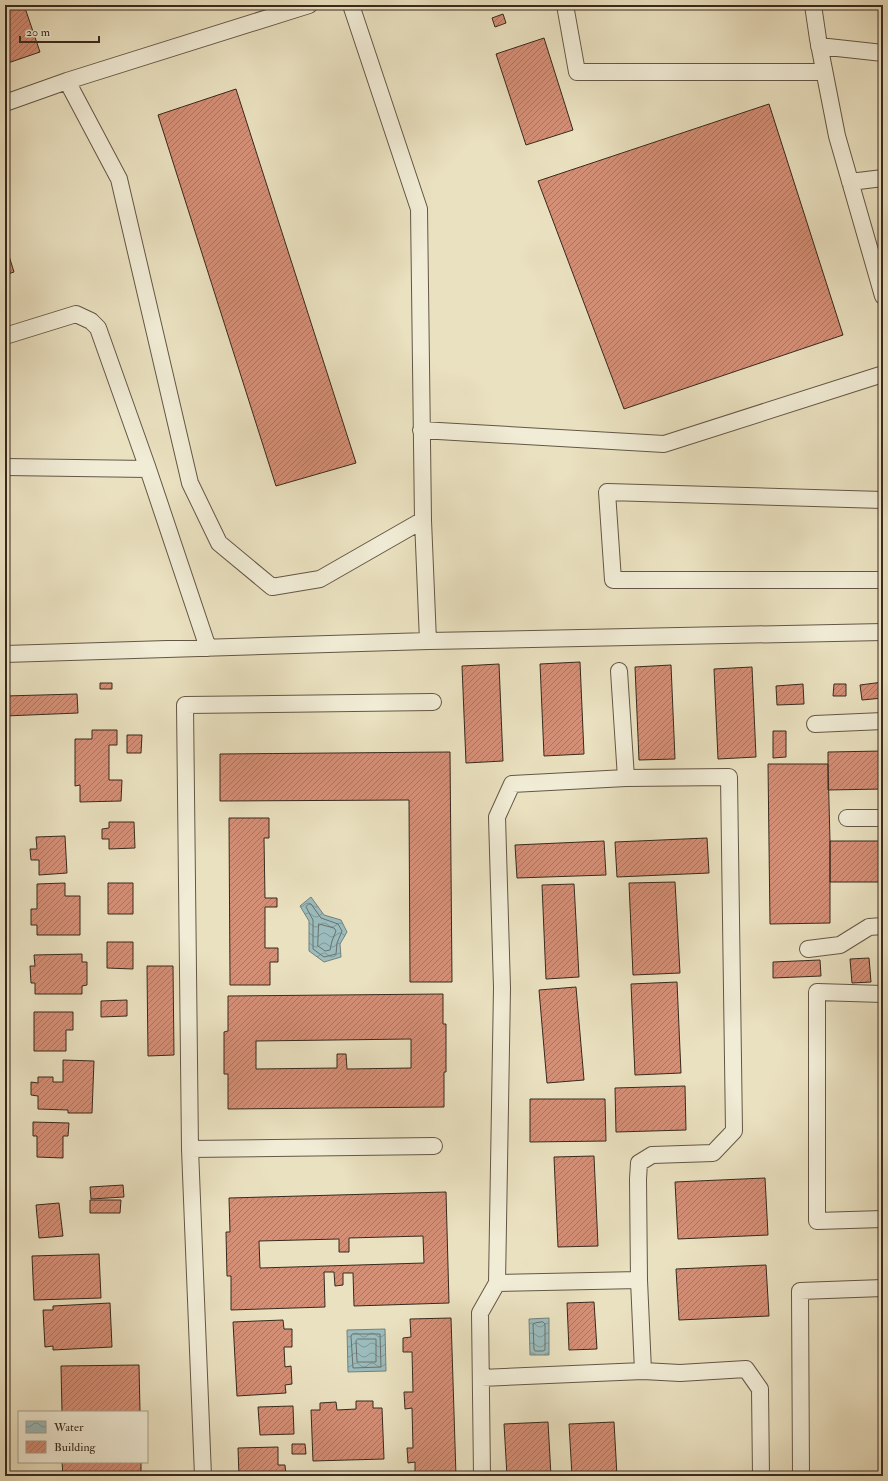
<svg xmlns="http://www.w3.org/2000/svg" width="888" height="1481" font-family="'IM FELL Double Pica',serif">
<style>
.water{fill:url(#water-waves);stroke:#73817c}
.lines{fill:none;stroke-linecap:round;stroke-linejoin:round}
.shore{stroke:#6a726c;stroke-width:1}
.building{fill:url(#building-hatch);stroke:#38291d;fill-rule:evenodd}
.lane-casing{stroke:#645746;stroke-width:18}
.lane{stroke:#f1ecd6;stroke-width:16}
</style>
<defs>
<pattern id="water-waves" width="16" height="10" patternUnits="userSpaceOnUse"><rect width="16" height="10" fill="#9bbbbc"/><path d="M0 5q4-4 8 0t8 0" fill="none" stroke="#7f9898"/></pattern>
<pattern id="building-hatch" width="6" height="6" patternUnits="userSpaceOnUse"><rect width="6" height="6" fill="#d48f77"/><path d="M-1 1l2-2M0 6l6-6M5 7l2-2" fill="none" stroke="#ad7561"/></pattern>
</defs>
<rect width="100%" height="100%" fill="#eae1c0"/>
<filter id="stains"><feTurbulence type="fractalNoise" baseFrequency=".005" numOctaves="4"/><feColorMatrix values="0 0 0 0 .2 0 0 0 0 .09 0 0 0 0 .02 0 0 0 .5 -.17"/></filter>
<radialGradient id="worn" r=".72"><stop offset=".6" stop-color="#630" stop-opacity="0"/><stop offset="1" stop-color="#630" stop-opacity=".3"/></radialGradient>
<path class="water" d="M311,897L324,915L341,920L347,932L340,944L341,957L324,962L309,951V921L300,906Z
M549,1318V1355H530L529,1319Z
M385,1329L386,1371L348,1372L347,1330Z"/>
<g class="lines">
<path class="shore" d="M309,904H311L321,918L338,924L342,931L337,943L336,954L324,957L313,949V920L306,907Z
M319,924L334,928L336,931L332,941L330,950L325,951L318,946Z
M543,1322L545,1324V1350L543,1351H535L534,1349L533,1324L535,1323Z
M353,1334H380L381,1367L353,1368L351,1336Z
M358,1339H376V1362H357L356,1341Z"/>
</g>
<path class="building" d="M5,5H24L40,52L5,64Z
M503,14L506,23L495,27L492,18Z
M544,38L573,130L526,145L496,54Z
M236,89L356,463L276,486L158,115Z
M769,104L843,335L624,409L538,181Z
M5,243L14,272L5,275Z
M580,662L584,754L544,756L540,664Z
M499,664L503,761L466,763L462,666Z
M671,665L675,759L639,760L635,667Z
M752,667L756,757L718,759L714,669Z
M883,682V698L862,700L860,685Z
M100,683H112V689H100Z
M803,684L804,704L777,705L776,686Z
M834,684H846V696H833Z
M77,694L78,713L5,716V696Z
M92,730H117V745H109V780H122L121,801L80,802V785L75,786V739H92Z
M773,731H786V757L773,758Z
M127,735H142L141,753H127Z
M883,751V789L828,790V752Z
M450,752L452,982H410L409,800L220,801V754Z
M768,764H828L830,841V923L770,924Z
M229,818H269V838H264L265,898H277V907H265V948H278V962H270V985H230Z
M109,822H134L135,848L109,849V839H102V829L109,828Z
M65,836L67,873L39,875V860H31L30,849H37L36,837Z
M707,838L709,873L617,877L615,842Z
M604,841L606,875L517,878L515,845Z
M830,841H883V882H830Z
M675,882L680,973L633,975L629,883Z
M65,883V896H80V935H37V925H31V909H37V884Z
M108,883H133V914H108Z
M574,884L579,977L546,979L542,885Z
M107,942H133V969L107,968Z
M82,954V962H87V985L82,986V994H35V983H31L30,966H35L34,955Z
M869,958L871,982L852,983L850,959Z
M820,960L821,976L773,978V962Z
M147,966H173L174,1055L148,1056Z
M677,982L681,1073L635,1075L631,984Z
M576,987L584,1080L547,1083L539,990Z
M443,994V1024H446V1072H444V1107L228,1109V1074H224V1032L228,1031V996ZM411,1039V1068L347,1069L346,1054H337V1068L256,1069V1041Z
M127,1000V1016L101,1017V1001Z
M34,1012H73V1030H66V1051H34Z
M63,1060L94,1061L92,1113H68V1110L38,1109V1096L31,1095V1082L38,1083V1077H53V1082H63Z
M685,1086L686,1130L616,1132L615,1088Z
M530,1099H605L606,1141L530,1142Z
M33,1122L69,1123L68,1136H63V1158L37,1157V1136H33Z
M594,1156L598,1246L558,1247L554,1157Z
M765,1178L768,1235L678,1239L675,1182Z
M123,1185L124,1197L91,1199L90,1187Z
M446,1192L449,1303L354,1306L353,1273H343V1285L335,1286L334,1272H324L325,1307L231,1310V1276H227L226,1232H230L229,1198ZM423,1236L424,1263L260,1268L259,1241L339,1239V1252H349V1238Z
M90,1200H121L120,1213H90Z
M59,1203L63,1236L39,1238L36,1205Z
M99,1254L101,1298L34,1300L32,1256Z
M766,1265L769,1316L679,1320L676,1269Z
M594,1302L597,1349L569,1350L567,1303Z
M110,1303L112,1347L53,1350V1346L45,1347L43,1310H53V1306Z
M451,1318L456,1476H415V1462L408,1463L407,1448H413L412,1408L405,1409L404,1392H413L412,1352H403V1338L411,1337L410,1319Z
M283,1320L284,1329H292V1347H284L285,1367L291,1366L292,1384L285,1385L286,1393L237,1396L233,1322Z
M139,1365L140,1412H62L61,1366Z
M356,1401H373V1408H382L384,1459L313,1461L311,1410H320V1403L336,1402L337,1410L356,1409Z
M293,1406L294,1434L260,1435L258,1407Z
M548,1422L551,1476H507L504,1424Z
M614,1422L617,1476H572L569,1424Z
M292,1444H305L306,1454H292Z
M278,1447V1465H285L286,1476H239L238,1448Z
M62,1462H141V1476H63Z"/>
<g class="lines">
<defs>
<path id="lane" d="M351,5L419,209L423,520L428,641
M565,5L577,72H824
M813,5L818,39L837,136L883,296
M819,46L883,53
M67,81L119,179L190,483L219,543L272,587L320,579L423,520
M5,103L67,81L309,5
M850,182L883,178
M5,336L76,314L91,321L98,328L148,469
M421,430L664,444L883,374
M5,467L148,469L208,648
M883,500L607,492L613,580H883
M5,654L428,641L883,632
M619,671L626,778
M815,724L883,721
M847,818H883
M808,949L840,945L869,927L883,926
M883,994L817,992V1221L883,1219
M190,1149L434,1146
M497,1283L639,1280
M481,1378L643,1371L680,1373L746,1369L760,1389L761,1476
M203,1476L190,1149L185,705L433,702
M482,1476L480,1313L497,1283L502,988L497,817L512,784L626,778L729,777L734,1131L713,1153L652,1155L639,1163L638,1179L639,1280L643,1371
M801,1476L800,1291L883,1288"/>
</defs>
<use href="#lane" class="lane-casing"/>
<use href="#lane" class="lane"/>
</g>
<rect width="888" height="1481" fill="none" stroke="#eae1c0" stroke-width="20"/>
<rect x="6" y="6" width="876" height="1469" fill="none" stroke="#38291d" stroke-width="2"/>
<rect x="10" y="10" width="868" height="1461" fill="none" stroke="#38291d"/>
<rect x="18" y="1411" width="130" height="52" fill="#f1ecd6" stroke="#a79e8c"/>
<rect x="26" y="1421" width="20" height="12" fill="url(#water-waves)" stroke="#a79e8c"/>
<text x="54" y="1431" font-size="12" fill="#38291d">Water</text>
<rect x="26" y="1441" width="20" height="12" fill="url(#building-hatch)" stroke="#a79e8c"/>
<text x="54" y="1451" font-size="12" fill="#38291d">Building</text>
<path d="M20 36v6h79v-6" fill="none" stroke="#38291d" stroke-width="2"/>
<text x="26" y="36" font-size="12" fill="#38291d" stroke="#f1ecd6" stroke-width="3" paint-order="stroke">20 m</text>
<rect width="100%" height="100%" filter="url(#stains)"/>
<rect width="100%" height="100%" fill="url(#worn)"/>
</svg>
